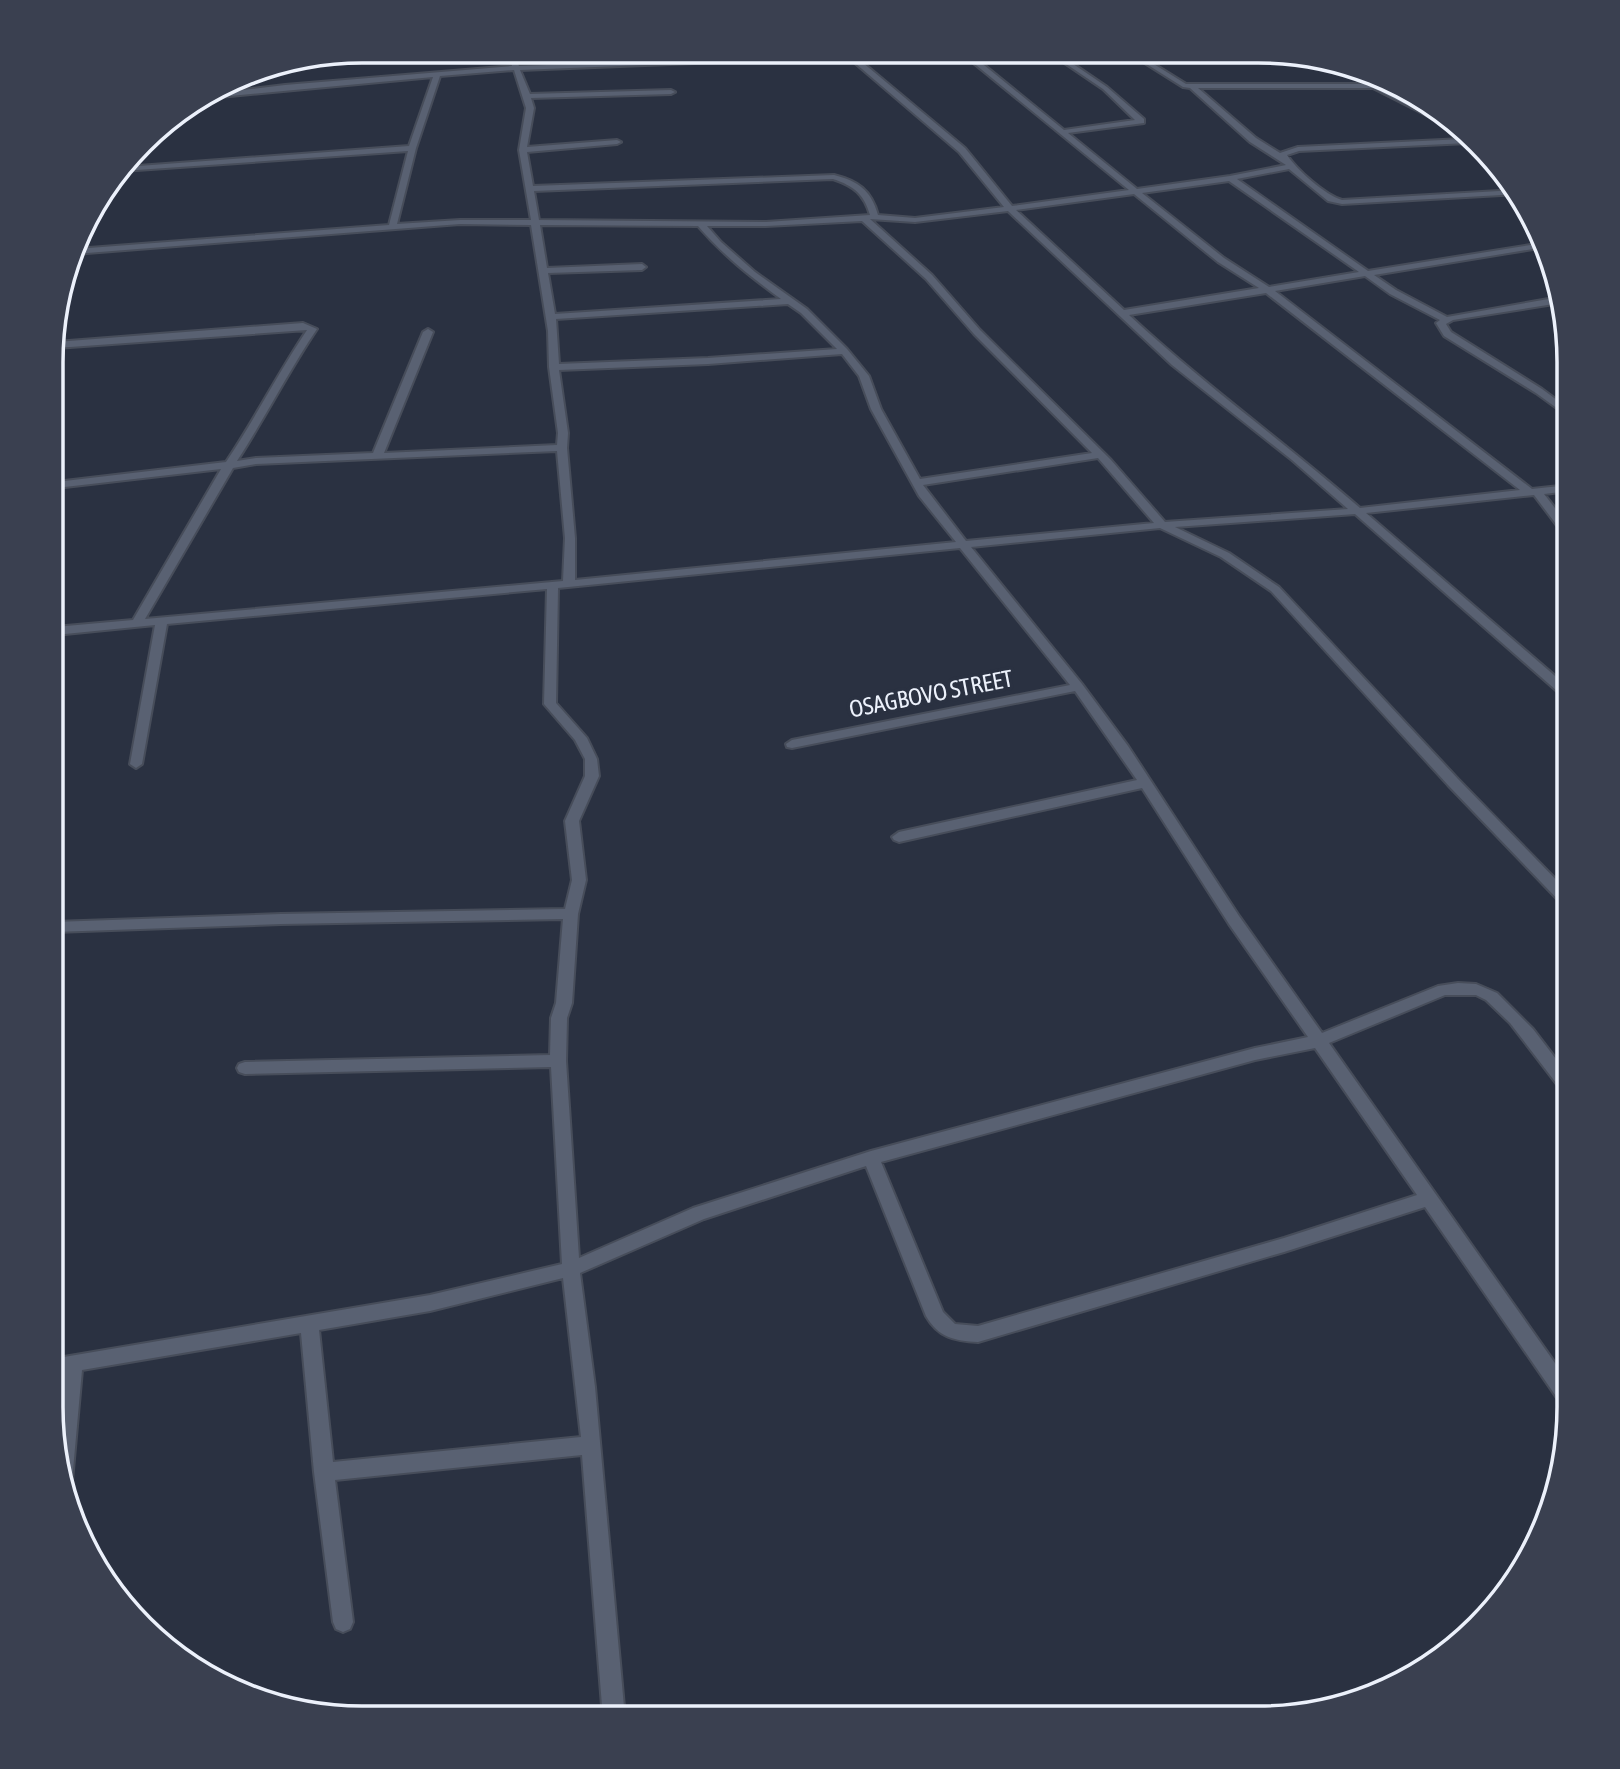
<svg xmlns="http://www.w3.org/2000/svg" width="1620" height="1769" font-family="'Asap Condensed',sans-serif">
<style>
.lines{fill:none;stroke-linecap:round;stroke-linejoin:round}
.street-casing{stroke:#474d5a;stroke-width:4}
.street{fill:#596172;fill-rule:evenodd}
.labels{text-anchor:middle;stroke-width:7;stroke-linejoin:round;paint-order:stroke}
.street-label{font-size:24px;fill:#ecf1fb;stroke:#2a3141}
.rim{fill:none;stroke:#ecf1fb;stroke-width:3.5}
</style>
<rect width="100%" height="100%" fill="#2a3141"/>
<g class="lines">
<defs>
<path id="street" d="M507,51H513L519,66L844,54L843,52H892L856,57L965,148L1012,206L1129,190L960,52H968L1064,130L1135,120L1103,89L1050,53H1057L1107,87L1144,119V123L1068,133L1137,189L1230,176L1286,165L1250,142L1190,88L1183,87L1129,53H1136L1186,84H1365L1338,69V67L1352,72L1441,118L1450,127L1373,88H1198L1256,138L1280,153L1298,147L1463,139L1468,143L1299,151L1287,155C1297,170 1325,195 1342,200L1517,190L1519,194L1342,204L1328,201L1289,169L1237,179L1368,271L1543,243L1545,247L1374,275L1396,290L1447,317L1560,297V303L1453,320L1446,324L1451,332L1542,389L1569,409V417L1536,393L1444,336L1436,323L1440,320L1390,294L1365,276L1275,291L1532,489L1569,485V491L1544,494L1569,526V537L1565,536L1534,495L1366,513L1569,688V699L1565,698L1355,514L1175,527L1229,553L1279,587L1458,779L1569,893V907L1564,906L1448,785L1271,591L1221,557L1160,528L971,547L1082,684L1128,746L1239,916L1322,1033L1438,986L1458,983L1476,984L1497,993L1533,1029L1569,1076V1094L1563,1092L1510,1023L1486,1000L1476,995H1445L1329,1043L1569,1383V1407L1562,1405L1425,1207L1284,1252L978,1342C954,1341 938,1337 926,1316L866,1166L704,1219L580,1273L595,1387L625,1718H603L582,1455L335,1480L353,1622L350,1629L343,1632L336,1629L333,1622L314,1472L301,1333L82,1370L72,1481L69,1488L64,1490L56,1449L64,1373L52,1375V1359L430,1295L562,1264L551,1067L245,1074L239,1072L237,1068L239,1064L245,1062L550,1055L551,1018L556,1003L563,919L281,924L54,932V922L281,914L565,909L572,880L565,821L585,776V759L575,740L544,704L547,589L167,624L142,764L136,768L130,764L155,625L55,635V627L133,620L221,469L56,488V482L226,462C255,419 278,373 307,330L56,348V342L303,323L317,329C288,372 265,418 237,461L256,458L373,453L423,332L428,329L433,332L384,453L557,445L558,433L549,367L548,331L531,225L460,224L74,254L76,249L389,225L408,151L122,171L125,167L409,146L433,77L209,98L217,93L285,85L512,66ZM848,57L959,152L1004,207L915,218L878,215C871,190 858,181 834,175L533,186L527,152L617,144L621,142L617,140L527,147L534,108L531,98L671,94L675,92L671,90L530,94L520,70ZM514,70L526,108L519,150L531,220H460L397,224L416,148L440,76ZM833,179C854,186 864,194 870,215L766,222L539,220L534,191ZM1229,181L1359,272L1269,287L1224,258L1142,193ZM1134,194L1218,262L1259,288L1124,310L1016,210ZM1008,211L1172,365L1292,460L1348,509L1165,522L1111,460L980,330L932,275L870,219L915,222ZM862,221L926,279L974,334L1092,453L920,479L881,409L869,376L847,349L807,309L755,272L721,242L707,226H766ZM540,225L698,226C723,255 751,277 781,299L555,314L548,273L642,270L646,267L642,264L547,268ZM1266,293L1520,490L1360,508C1284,442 1202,383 1129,315ZM788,304L801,313L837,349L708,358L559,364L556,319ZM842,354L859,376L871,409L919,496L956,542L575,580V538L567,448L568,433L559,370L708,364ZM557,451L565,538L563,581L145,619L233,468L256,464ZM1098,458L1154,523L966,541L923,485ZM960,548L1070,685L792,740L786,744L787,747L792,748L1075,691L1137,780L899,832L892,837L894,840L899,842L1142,788L1229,924L1308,1037L1255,1048L871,1151L693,1208L579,1258L566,1061L567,1018L572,1003L578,914L586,880L579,821L599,776L597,759L587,738L556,703L558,588ZM1315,1048L1417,1195L1284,1238L978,1326L955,1324L943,1312L881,1162L1255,1060ZM563,1278L581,1437L333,1462L319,1330L430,1311Z"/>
</defs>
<use href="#street" class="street-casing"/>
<use href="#street" class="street"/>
</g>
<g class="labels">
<g class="street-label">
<text transform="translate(931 694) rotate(-11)" y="8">OSAGBOVO STREET</text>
</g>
</g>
<path d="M0 0H1620V1769H0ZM362 63H1258A299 299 0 0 1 1557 362V1407A299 299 0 0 1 1258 1706H362A299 299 0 0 1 63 1407V362A299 299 0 0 1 362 63Z" fill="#3a4050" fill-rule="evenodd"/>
<path class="rim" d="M362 63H1258A299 299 0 0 1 1557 362V1407A299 299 0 0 1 1258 1706H362A299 299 0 0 1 63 1407V362A299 299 0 0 1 362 63Z"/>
</svg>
